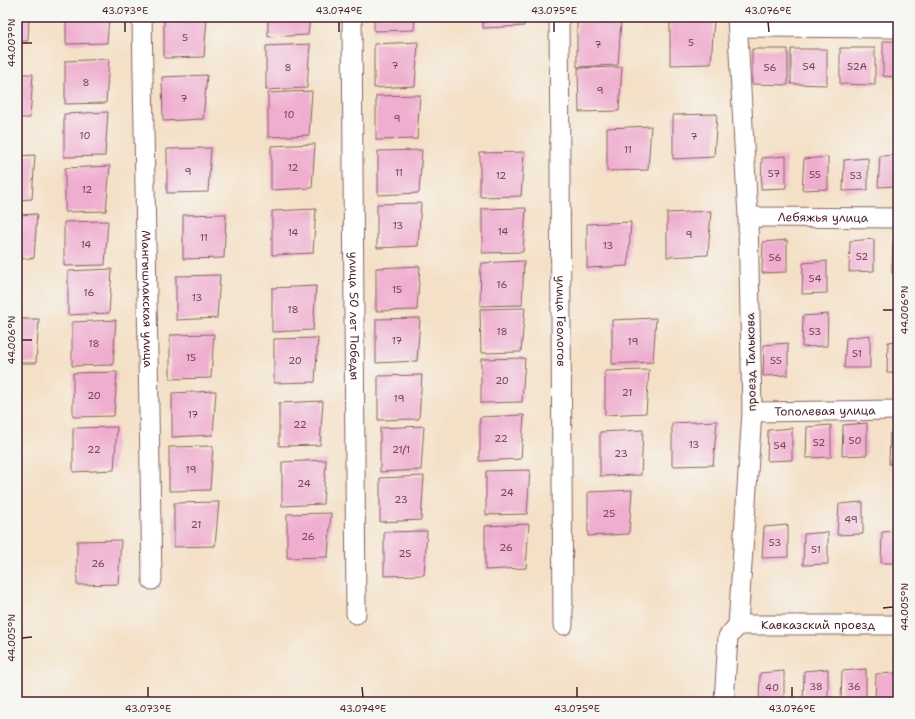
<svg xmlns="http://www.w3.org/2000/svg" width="915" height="719" font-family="'Shantell Sans',sans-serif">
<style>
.building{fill:#efadcf}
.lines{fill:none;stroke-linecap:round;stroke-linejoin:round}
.minor-casing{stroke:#866361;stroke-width:21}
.minor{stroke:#fff;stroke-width:19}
.ticks{fill:none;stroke:#4a1f2b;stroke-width:1.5}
.labels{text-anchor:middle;stroke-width:3;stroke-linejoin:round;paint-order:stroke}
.number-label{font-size:10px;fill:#734254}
.street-label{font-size:12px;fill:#4a1f2b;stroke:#f6f6f2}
.neatline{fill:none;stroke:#4a1f2b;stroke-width:1.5}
.ticks-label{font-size:10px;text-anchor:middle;fill:#4a1f2b}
</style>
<rect width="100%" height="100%" fill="#f6f6f2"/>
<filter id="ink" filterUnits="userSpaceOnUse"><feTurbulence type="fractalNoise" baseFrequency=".025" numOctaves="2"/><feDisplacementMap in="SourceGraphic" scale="8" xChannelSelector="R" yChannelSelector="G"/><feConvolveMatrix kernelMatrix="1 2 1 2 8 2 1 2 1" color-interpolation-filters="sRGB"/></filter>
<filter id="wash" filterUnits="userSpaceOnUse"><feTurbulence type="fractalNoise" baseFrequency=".012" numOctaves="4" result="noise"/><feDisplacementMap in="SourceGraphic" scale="16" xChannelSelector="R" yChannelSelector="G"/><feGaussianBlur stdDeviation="0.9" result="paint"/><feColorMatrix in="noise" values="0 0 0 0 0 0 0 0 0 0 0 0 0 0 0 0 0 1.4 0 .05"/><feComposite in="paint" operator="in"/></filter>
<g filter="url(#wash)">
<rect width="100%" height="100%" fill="#f4e0c6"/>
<g id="blocks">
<path class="building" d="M17,17H29L28,41H17Z
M66,17H109L107,43L66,44Z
M164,17H207L204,57L164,58Z
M268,17H310L308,35L268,37Z
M374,17H415L414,30L374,31Z
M483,17H524V26L483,28Z
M714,20L711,64L670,65V21Z
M621,21L618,65L577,67V23Z
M883,41H898V77L883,76Z
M418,42L415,86L374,88V44Z
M310,44L307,88L266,90V46Z
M840,48H875V85L840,84Z
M752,49H788V85L752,84Z
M791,49H827V85L791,84Z
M109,59L106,103L65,104V61Z
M622,67L619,111L579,112L578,68Z
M17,74H33L30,118H17Z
M207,75L203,119L163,121L162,77Z
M312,91L309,135L268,137V93Z
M420,95L417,139L376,140V96Z
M108,112L105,156L64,157V114Z
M717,114L714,157L673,159V115Z
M651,126L648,170L607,171V128Z
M315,144L312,188L271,190V146Z
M211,148L208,192L167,193V149Z
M422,150L419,193L378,195V151Z
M524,152L521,196L480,197V153Z
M35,155L32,199L17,200V156Z
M898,155V186L878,187L880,156Z
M786,156V188L761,189L762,158Z
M828,157V189L802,190L804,159Z
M868,158V190L843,191L844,160Z
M110,166L106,211L65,212V168Z
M421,203L418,246L377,248V204Z
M526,208L523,252L482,253V209Z
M316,209L313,253L272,255V211Z
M711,211L708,255L667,257V213Z
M37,214L34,258L17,259V215Z
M226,214L224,258L183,259V215Z
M108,221L105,265L64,266V222Z
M631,222L628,266L587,268V224Z
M874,239V271L849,272L850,241Z
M787,240V272L762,273L763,242Z
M898,241V273H892L893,242Z
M524,261L522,305L480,306L481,263Z
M827,261V293L802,294L803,263Z
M420,266L417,310L376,311V268Z
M112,269L109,313L68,315V271Z
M220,275L217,318L176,320V276Z
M316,286L313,330L272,332V288Z
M525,308L521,352L481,353L480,309Z
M828,314L827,346L802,347L803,316Z
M420,318L417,361L376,363V319Z
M656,318L653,362L612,364V320Z
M17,319H39L36,363H17Z
M116,320L113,365L72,366V322Z
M214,334L211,378L170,379V335Z
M870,335V368H844L846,338Z
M318,338L315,382L274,383V339Z
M898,341V372L887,373L888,342Z
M788,343V375L763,376L764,345Z
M525,358L522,402L481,403V359Z
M649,370L646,413L605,415V371Z
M117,372L114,416L73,417V373Z
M422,375L419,419L378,420V376Z
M216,391L213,435L172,437V393Z
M323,401L320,445L279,446V403Z
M524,415L521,459L480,461V417Z
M717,421L713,465L672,466V423Z
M867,423V455L842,456L843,425Z
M831,425V457L806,458L807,427Z
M424,426L421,470L380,472V428Z
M117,427L114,470L73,472V428Z
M792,428V460L767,461L768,430Z
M643,430L641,475L600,476V432Z
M890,433H898V464H889Z
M213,446L210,490L169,491V447Z
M326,460L323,504L282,506V462Z
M530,470L527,514L486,515V471Z
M424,476L421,520L380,522V478Z
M632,490L629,534L588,536V492Z
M219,502L215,546L174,547V503Z
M863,502V534L837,535L839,504Z
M331,513L328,557L287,558V514Z
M529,524L526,568L485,570V526Z
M788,525V557L762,558L764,527Z
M427,531L424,575L384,576V532Z
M898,531V563H881L882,532Z
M828,532V564L803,565L804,534Z
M121,540L118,584L77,585V541Z
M828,669V701L803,702L804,671Z
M866,669V702H841L842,671Z
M784,671V702H759L760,673Z
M898,673V702H875L876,674Z"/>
</g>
</g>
<g filter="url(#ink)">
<use href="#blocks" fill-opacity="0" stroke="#866361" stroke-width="1"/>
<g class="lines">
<defs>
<g id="minor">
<path id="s1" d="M142,17L152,580"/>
<path id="s2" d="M352,17L356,614"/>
<path id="s3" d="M559,17L563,625"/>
<path d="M738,27L898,28"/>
<path id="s4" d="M748,217L898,218"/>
<path id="s5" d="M752,412L898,410"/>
<path id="s6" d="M738,625H898"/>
<path d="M724,702L728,637L738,625L752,412L748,217L737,17"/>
</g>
</defs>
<use href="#minor" class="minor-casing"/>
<use href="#minor" class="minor"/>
</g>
</g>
<path class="ticks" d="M125,22V32M339,22V32M554,22V32M768,22L769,32M22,43H32M883,310H893M22,340H32M883,608L893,607M22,638L32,637M148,687V697M362,687L363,697M577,687V697M792,687V697"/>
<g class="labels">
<g class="number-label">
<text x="185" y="41">5</text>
<text x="691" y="46">5</text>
<text x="598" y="48">7</text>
<text x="395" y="69">7</text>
<text x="809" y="70">54</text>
<text x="857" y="70">52А</text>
<text x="288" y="71">8</text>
<text x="770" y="71">56</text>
<text x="86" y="86">8</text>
<text x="600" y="94">9</text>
<text x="184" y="102">7</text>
<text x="289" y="118">10</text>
<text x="397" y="122">9</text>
<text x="85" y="139">10</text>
<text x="694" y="140">7</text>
<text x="628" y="153">11</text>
<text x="293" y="171">12</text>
<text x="188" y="175">9</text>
<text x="399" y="176">11</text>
<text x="774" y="177">57</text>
<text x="815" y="178">55</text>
<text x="501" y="179">12</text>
<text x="856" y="179">53</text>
<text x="87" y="193">12</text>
<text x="398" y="229">13</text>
<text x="503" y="235">14</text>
<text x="293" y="236">14</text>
<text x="689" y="238">9</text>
<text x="204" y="241">11</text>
<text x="86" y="248">14</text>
<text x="608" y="249">13</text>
<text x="862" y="260">52</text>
<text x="775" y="261">56</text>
<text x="815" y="282">54</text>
<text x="502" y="288">16</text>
<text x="397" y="293">15</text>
<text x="89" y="296">16</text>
<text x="197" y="301">13</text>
<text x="293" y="313">18</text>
<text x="502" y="335">18</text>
<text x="815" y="335">53</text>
<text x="397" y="344">17</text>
<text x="633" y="345">19</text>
<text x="94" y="347">18</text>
<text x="857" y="357">51</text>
<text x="191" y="361">15</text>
<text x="295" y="364">20</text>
<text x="776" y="364">55</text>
<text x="502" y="384">20</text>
<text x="627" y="396">21</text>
<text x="94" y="399">20</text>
<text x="399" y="402">19</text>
<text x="193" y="418">17</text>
<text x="300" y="428">22</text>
<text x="501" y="442">22</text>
<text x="855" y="444">50</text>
<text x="819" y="446">52</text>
<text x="694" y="448">13</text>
<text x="780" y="449">54</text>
<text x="94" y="453">22</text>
<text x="401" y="453">21/1</text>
<text x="621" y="457">23</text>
<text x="191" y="473">19</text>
<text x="304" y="487">24</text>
<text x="507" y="496">24</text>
<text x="401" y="503">23</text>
<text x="609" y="517">25</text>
<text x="851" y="523">49</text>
<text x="196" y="528">21</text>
<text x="308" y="540">26</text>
<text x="775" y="546">53</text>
<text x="506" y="551">26</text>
<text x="816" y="553">51</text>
<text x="405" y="557">25</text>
<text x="98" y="567">26</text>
<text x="816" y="690">38</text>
<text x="854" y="690">36</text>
<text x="772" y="691">40</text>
</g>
<g class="street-label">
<text dy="4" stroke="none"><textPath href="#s4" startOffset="75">Лебяжья улица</textPath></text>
<text dy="4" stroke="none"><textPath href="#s1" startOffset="282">Мангышлакская улица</textPath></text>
<text dy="4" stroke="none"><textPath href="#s2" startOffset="299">улица 50 лет Победы</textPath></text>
<text dy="4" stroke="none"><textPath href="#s3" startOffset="304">улица Геологов</textPath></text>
<text transform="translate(751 362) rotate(-91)" y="4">проезд Талькова</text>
<text dy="4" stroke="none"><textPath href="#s5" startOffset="73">Тополевая улица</textPath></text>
<text dy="4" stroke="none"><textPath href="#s6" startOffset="80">Кавказский проезд</textPath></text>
</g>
</g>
<rect width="915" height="719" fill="none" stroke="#f6f6f2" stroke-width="44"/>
<rect x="22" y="22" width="871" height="675" class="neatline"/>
<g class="ticks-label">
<text x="125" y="14">43.073°E</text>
<text x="339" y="14">43.074°E</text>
<text x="554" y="14">43.075°E</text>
<text x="768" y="14">43.076°E</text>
<text transform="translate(11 43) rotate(-90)" y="4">44.007°N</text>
<text transform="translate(904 310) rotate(-90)" y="4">44.006°N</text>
<text transform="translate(11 340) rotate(-90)" y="4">44.006°N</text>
<text transform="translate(904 607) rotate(-90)" y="4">44.005°N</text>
<text transform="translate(11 638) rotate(-90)" y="4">44.005°N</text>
<text x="148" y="712">43.073°E</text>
<text x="363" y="712">43.074°E</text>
<text x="577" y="712">43.075°E</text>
<text x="792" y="712">43.076°E</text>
</g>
</svg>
